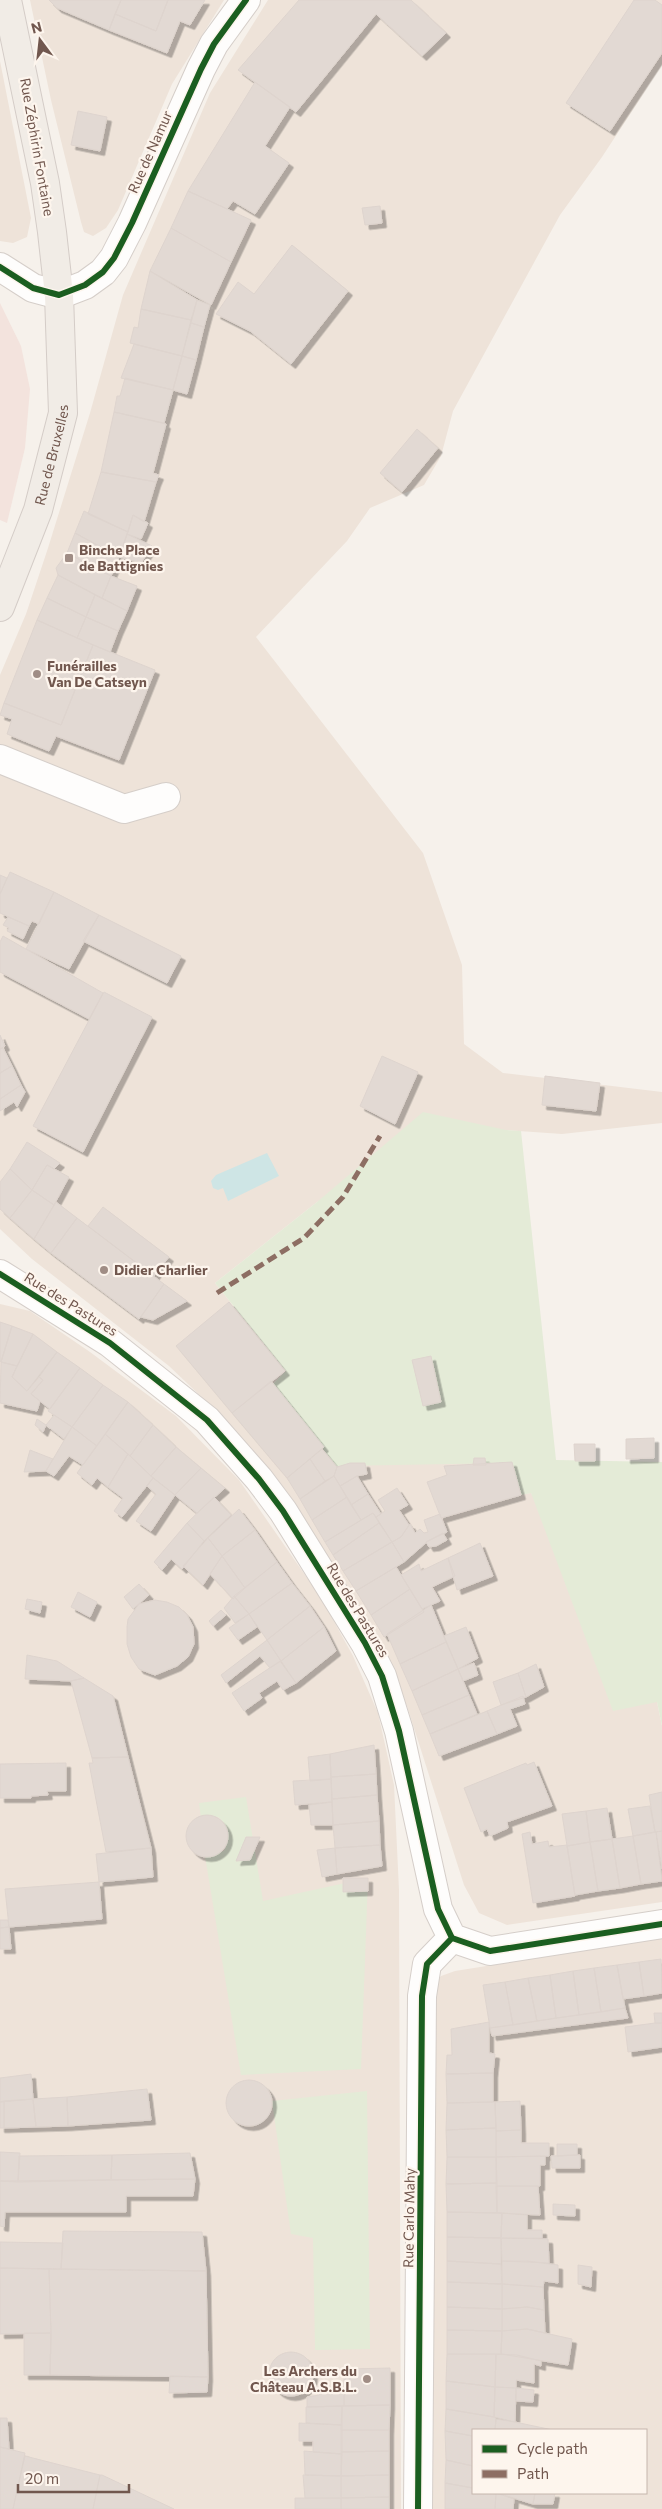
<svg xmlns="http://www.w3.org/2000/svg" width="662" height="2509" font-family="Commissioner,sans-serif">
<style>
.residential{fill:#eee3d9;fill-rule:evenodd}
.commercial{fill:#f3e3dd}
.green{fill:#e4ebd7}
.water{fill:#cee5e5}
.building{fill:#e2d9d3;stroke:#ded4ce;filter:url(#shadow)}
.lines{fill:none;stroke-linecap:round;stroke-linejoin:round}
.minor-casing{stroke:#d5cec9;stroke-width:30}
.major-casing{stroke:#d4ccc7;stroke-width:30}
.minor{stroke:#fefdfc;stroke-width:28}
.major{stroke:#f1ece6;stroke-width:28}
.quiet{stroke:#8d6e63;stroke-width:5;stroke-dasharray:10 5;stroke-linecap:butt}
.cycleway-casing{stroke:#fdf5ed;stroke-width:9}
.cycleway{stroke:#1b5e20;stroke-width:6}
.poi-dot{fill:#a08d85;stroke:#fdf5ed;stroke-width:2}
.labels{text-anchor:middle;stroke-width:4.5;stroke-linejoin:round;paint-order:stroke}
.street-label{font-size:14px;fill:#71574e;stroke:#fdf5ed}
.poi-label{font-size:14px;font-weight:bold;fill:#71574e;stroke:#fdf5ed;text-anchor:start}
</style>
<defs>
<filter id="shadow"><feDropShadow dx="4.5" dy="4.5" stdDeviation="0" flood-color="#0004"/></filter>
</defs>
<rect width="100%" height="100%" fill="#f6f1eb"/>
<path class="residential" d="M30,0H224L172,84L118,210L106,228L93,236L84,232L81,222L51,100Z
M268,0H662V65L602,157L560,215L453,411L441,456L424,485L370,508L347,541L256,637L423,853L462,965L464,1044L503,1073L662,1092V1123L562,1134L506,1130L317,1202L215,1283L286,1371L273,1384L511,1463L521,1494L531,1493L657,1702L662,1726V1902L507,1925L479,1913L464,1885L407,1706L382,1648L366,1619L252,1451L209,1404L169,1366L32,1259L0,1229V675L26,614L48,548L90,413L123,295L210,93Z
M0,61L31,218L27,237L13,243L0,241Z
M0,1304L30,1311L90,1352L176,1416L239,1480L321,1598L353,1656L378,1713L394,1785L399,1890L401,2509H0Z
M662,1938V2509H426V1995L441,1976L455,1971ZM473,2430H646V2493H473Z"/>
<path class="commercial" d="M0,303L21,346L30,389L25,448L7,523L0,520Z"/>
<path class="green" d="M423,1112L506,1130L521,1131L556,1460L662,1462V1726L657,1702L613,1711L531,1493L521,1495L511,1463L336,1466L273,1384L286,1371L215,1283L317,1202Z
M246,1797L263,1901L368,1878L361,2069L241,2075L205,1856L224,1851C230,1837 230,1827 218,1817L201,1818L199,1803Z
M367,2091L370,2349L315,2350L313,2238L291,2234L272,2101Z"/>
<path class="water" d="M267,1153L279,1176L228,1201L223,1188L218,1190L213,1188L211,1181L216,1175Z"/>
<path class="building" d="M121,0H168L156,31L115,14Z
M121,0L109,30L57,8L49,0Z
M168,0H205L190,25L180,21L167,53L109,30L115,14L156,31Z
M299,0H411L446,33L422,56L376,14L296,112L238,70Z
M634,0H655L662,5V53L610,131L566,103Z
M255,82L290,107L265,146L289,163L255,214L233,201L227,209L188,191Z
M78,111L107,117L100,151L71,145Z
M188,191L251,220L231,262L171,228Z
M380,206L382,223L365,225L362,208Z
M171,228L231,262L211,305L150,271Z
M292,245L348,291L291,364L250,331L216,314L238,282L254,294Z
M150,271L197,300L191,320L141,309Z
M197,300L210,305L204,327L191,323Z
M141,309L191,320L182,356L130,343L134,327L138,328Z
M191,323L204,327L196,360L182,356Z
M134,344L182,356L173,390L121,378Z
M182,356L196,360L187,394L173,390Z
M125,378L173,390L164,423L114,412L117,396H120Z
M114,412L166,424L153,473L159,475L156,482L101,472Z
M417,429L438,448L402,492L380,473Z
M101,472L156,482L144,522L133,515L128,532L88,514Z
M84,511L128,532L119,557L75,533Z
M133,515L148,523L141,539L127,534Z
M75,533L119,557L111,576L67,553Z
M127,534L152,546L141,563L119,557Z
M67,553L111,576L102,598L58,575L56,568Z
M58,575L95,595L86,617L47,598Z
M111,576L137,586L127,611L102,598Z
M95,595L127,611L118,631L86,617Z
M47,598L86,617L77,638L37,620Z
M86,617L118,631L110,652L77,638Z
M37,620L93,645L61,725L4,703Z
M93,645L155,670L119,760L56,736L49,751L7,734L12,719L0,715L4,703L61,725Z
M10,872L54,892L39,924L32,921L29,926L0,913V894Z
M0,875L7,878L0,894Z
M54,892L99,915L69,969L26,949Z
M99,915L181,956L167,983L83,941Z
M8,917L29,926L23,939L7,931L9,928L3,925Z
M3,936L103,993L89,1019L0,972V942Z
M104,992L152,1017L83,1152L33,1126Z
M0,1035L5,1046L0,1049Z
M3,1048L12,1066L0,1073V1049Z
M382,1056L418,1072L395,1124L360,1106Z
M12,1066L21,1085L0,1099V1073Z
M545,1076L600,1083L596,1111L542,1105Z
M21,1085L25,1092L17,1107L14,1102L0,1111V1099Z
M27,1142L60,1163L54,1169L47,1165L32,1190L10,1169Z
M47,1165L69,1177L54,1205L32,1190Z
M10,1169L32,1190L10,1218L0,1209V1182Z
M32,1190L54,1205L34,1239L10,1218Z
M56,1202L77,1218L51,1253L34,1239Z
M103,1207L169,1257L154,1276L88,1226Z
M77,1218L164,1284L139,1319L51,1253Z
M164,1284L187,1301L153,1320L141,1317Z
M229,1302L285,1371L232,1413L176,1346Z
M0,1322L12,1326L1,1362L0,1361Z
M12,1326L33,1334L17,1366L1,1362Z
M33,1334L57,1352L27,1391L12,1377Z
M57,1352L80,1368L50,1409L31,1394L43,1380L39,1377Z
M431,1356L441,1402L423,1406L412,1360Z
M1,1362L17,1366L12,1377L27,1391L39,1377L43,1380L31,1394L40,1401L37,1411L0,1403Z
M80,1368L103,1385L72,1427L48,1411Z
M271,1381L324,1447L287,1478L232,1413Z
M103,1385L128,1402L97,1446L72,1427Z
M128,1402L153,1425L130,1456L105,1434Z
M54,1415L72,1427L64,1439L46,1425Z
M37,1419L46,1425L43,1432L35,1425Z
M153,1425L176,1447L151,1476L130,1456Z
M72,1427L97,1446L83,1465L69,1456L54,1476L46,1471Z
M105,1434L128,1454L108,1487L97,1478L92,1485L77,1473Z
M654,1438V1458L626,1459V1439Z
M574,1444H595V1461H575Z
M176,1447L201,1468L175,1495L151,1476Z
M322,1449L337,1467L334,1476L325,1481L310,1459Z
M30,1450L53,1459L46,1471L24,1472Z
M128,1454L153,1478L122,1517L114,1511L123,1498L108,1487Z
M474,1458H485L486,1465H473Z
M310,1459L325,1481L300,1499L287,1478Z
M512,1462L521,1495L441,1518L427,1482L447,1475L444,1466Z
M350,1463H365L367,1474L357,1476L340,1486L334,1476L337,1467Z
M201,1468L225,1488L197,1513L175,1495Z
M334,1476L347,1497L312,1520L300,1499Z
M357,1476L368,1494L351,1505L340,1486Z
M153,1478L175,1495L151,1531L136,1521L156,1494L147,1486Z
M397,1488L408,1505L399,1510L409,1525L401,1537L392,1542L376,1517L385,1511L378,1500Z
M368,1494L381,1514L376,1517L373,1513L361,1520L351,1505Z
M214,1497L231,1515L204,1541L187,1523Z
M347,1497L361,1520L325,1542L312,1520Z
M239,1509L255,1530L222,1556L208,1538Z
M373,1513L379,1523L333,1555L325,1542Z
M440,1514L447,1532L428,1541L404,1562L392,1542L401,1537L410,1524L415,1533L420,1529L424,1533L428,1532L424,1520Z
M187,1523L204,1541L182,1569L171,1559L162,1570L154,1562Z
M379,1523L392,1542L343,1571L333,1555Z
M255,1530L277,1562L245,1588L222,1556Z
M443,1533L447,1540L436,1546L429,1547L426,1542Z
M208,1538L222,1556L203,1585L183,1566Z
M392,1542L404,1562L356,1591L343,1571Z
M480,1543L493,1576L457,1590L448,1558Z
M222,1556L245,1588L233,1599L210,1574Z
M448,1558L455,1576L432,1587L440,1601L422,1609L401,1575L419,1564L421,1571Z
M277,1562L292,1583L249,1614L234,1596Z
M396,1567L410,1589L371,1615L356,1591Z
M292,1583L310,1606L267,1640L249,1614Z
M139,1584L149,1595L133,1609L124,1597Z
M410,1589L424,1612L384,1637L371,1615Z
M78,1592L97,1602L90,1617L71,1607Z
M234,1596L249,1614L235,1623L224,1608Z
M27,1599L42,1602L40,1613L25,1609Z
M155,1600L167,1602L179,1607L187,1615L193,1627L194,1644L188,1657L177,1666L155,1675L139,1669L131,1657L127,1644V1627L128,1619L139,1604Z
M431,1605L446,1642L400,1664L387,1634Z
M310,1606L324,1627L281,1661L267,1640Z
M221,1610L226,1615L213,1626L209,1621Z
M249,1614L257,1627L238,1640L229,1628Z
M324,1627L336,1651L296,1683L281,1661Z
M466,1627L478,1658L458,1669L444,1636Z
M267,1640L281,1661L270,1668L260,1656L226,1683L221,1675Z
M446,1642L458,1669L412,1691L400,1664Z
M27,1655L57,1661L84,1678L71,1681L25,1679Z
M280,1661L296,1683L283,1690L277,1681L259,1693L262,1698L244,1711L232,1693Z
M474,1663L478,1675L463,1681L458,1669Z
M536,1664L544,1687L526,1697L518,1673Z
M458,1669L469,1695L422,1715L412,1691Z
M518,1673L526,1697L501,1705L493,1682Z
M84,1678L113,1696L128,1757L92,1758L71,1681Z
M469,1695L477,1714L430,1734L422,1715Z
M523,1696L525,1704L510,1709L517,1726L497,1734L487,1711Z
M487,1711L497,1734L439,1756L430,1734Z
M374,1745L376,1774L331,1777L330,1754Z
M330,1754L331,1779L310,1781L308,1757Z
M128,1757L151,1848L106,1852L89,1763H93L92,1758Z
M534,1762L552,1806L507,1822L508,1828L490,1836L487,1829L481,1832L464,1788L526,1763L527,1765Z
M66,1763V1791H47L48,1795L31,1796V1798H0V1764Z
M376,1774L377,1795L332,1799L331,1777Z
M331,1779L332,1802L295,1805L293,1781Z
M662,1792V1831L655,1832L649,1795Z
M377,1795L379,1821L333,1825L332,1799Z
M332,1802L333,1825H311L309,1805Z
M650,1806L655,1832L633,1836L628,1809Z
M607,1808L612,1839L590,1842L586,1811Z
M586,1811L590,1842L567,1846L562,1814Z
M186 1836a21 21 0 1 1 42 0a21 21 0 1 1-42 0Z
M379,1821L380,1845L335,1848L333,1825Z
M662,1831V1869L656,1832Z
M530,1832L532,1844L548,1841L549,1847L567,1845L575,1896L533,1903L522,1834Z
M656,1832L662,1881L641,1884L633,1836Z
M633,1836L641,1884L620,1888L612,1839Z
M246,1837H260L250,1860L236,1861Z
M612,1839L620,1888L598,1891L590,1842Z
M590,1842L598,1891L575,1895L567,1846Z
M380,1845L382,1866L337,1874L335,1848Z
M151,1848L153,1877L99,1882L96,1854Z
M335,1848L337,1874L322,1877L317,1850Z
M343,1878H368V1891L343,1892Z
M99,1882L102,1919L9,1927L5,1889Z
M0,1920H8L9,1927L0,1928Z
M9,1927L11,1949H0V1928Z
M661,1959L662,1993L644,1996L639,1962Z
M639,1962L644,1996L623,1999L617,1965Z
M617,1965L625,2008L601,2012L594,1968Z
M594,1968L601,2012L579,2015L573,1971Z
M573,1971L579,2015L556,2018L550,1975Z
M550,1975L556,2018L537,2021L528,1978Z
M528,1978L537,2021L513,2025L505,1982Z
M505,1982L513,2025L490,2028L483,1985Z
M625,2008L628,2018L492,2036L490,2028Z
M654,2013H662V2023H655Z
M489,2022V2053L495,2054L493,2073L446,2074L447,2055H452L451,2029Z
M655,2023H662V2047L628,2052L625,2027Z
M493,2073V2102L447,2103L446,2074Z
M31,2074L33,2099L0,2102V2078Z
M226 2103a23 23 0 1 1 46 0a23 23 0 1 1-46 0Z
M147,2089L151,2120L68,2126L67,2097Z
M67,2097L68,2126L36,2127L33,2099Z
M33,2099L36,2127L4,2128V2101Z
M4,2101V2128H0V2102Z
M520,2101L521,2130L496,2131L495,2102Z
M495,2102L496,2128L446,2130L447,2103Z
M496,2128V2157H447L446,2130Z
M521,2130V2143H549V2156L496,2157V2131Z
M557,2144H577V2155L557,2156Z
M0,2152L20,2153L18,2182L0,2181Z
M190,2153L195,2179L111,2180L112,2155Z
M112,2155L111,2180L18,2182L19,2156Z
M577,2155H580V2168H552L551,2156Z
M545,2156V2165H540V2186H496V2157Z
M447,2157H496L497,2183L446,2184Z
M195,2179L193,2196H126V2212H5L4,2227L0,2226V2181Z
M497,2183V2213L447,2212L446,2184Z
M496,2186H538L540,2215L497,2213Z
M553,2204L575,2205V2216L553,2215Z
M447,2212L502,2213L501,2238L447,2237Z
M502,2213L527,2215V2230H542V2238H501Z
M63,2231L202,2232L206,2271L61,2269Z
M447,2237L501,2238V2264L447,2261Z
M501,2238L548,2239L549,2263L502,2261Z
M0,2242L63,2243L61,2269L0,2268Z
M447,2261L501,2264L502,2284L447,2282Z
M502,2261H527L558,2265V2283L544,2281L543,2287L502,2284Z
M578,2265L592,2267L591,2287L578,2284Z
M0,2268L49,2269L51,2333L0,2334Z
M49,2269L206,2271L208,2377L50,2375L51,2333Z
M447,2282L502,2284V2309L447,2307Z
M502,2284L543,2287L544,2310L527,2307L502,2309Z
M447,2307L502,2309V2331L447,2330Z
M527,2307L544,2310L545,2333L527,2329L502,2331V2309Z
M527,2329L572,2339L568,2365L501,2354L502,2331Z
M447,2330L502,2331L501,2354H447Z
M24,2333H51L50,2375H24Z
M269 2374a22 22 0 1 1 44 0a22 22 0 1 1-44 0Z
M447,2354H496L495,2387L446,2381Z
M496,2354L517,2355L541,2361V2366L534,2364V2383L516,2380V2388L495,2387Z
M390,2368V2405L344,2406V2369Z
M170,2376L208,2377L207,2392L169,2393Z
M446,2381L495,2387L494,2417L446,2409Z
M495,2387L516,2388L515,2422L494,2417Z
M516,2388L534,2390L533,2402L516,2401Z
M320,2390H344V2406L307,2407V2397L319,2395Z
M390,2405L389,2430H341L342,2406Z
M342,2406V2425L306,2423V2407Z
M446,2409L494,2417L496,2419L495,2430H473V2436L445,2431Z
M0,2418H7L9,2449L0,2447Z
M496,2419L515,2422L553,2430H495Z
M299,2423L342,2425V2454L313,2452V2441H299Z
M341,2430H389V2451L341,2452Z
M445,2431L473,2436V2466L446,2460Z
M0,2447L25,2453L13,2509H0Z
M304,2451L342,2454L341,2476L305,2475Z
M389,2451V2475L341,2476V2452Z
M25,2456L100,2475L93,2509H13Z
M446,2460L473,2466V2488L445,2483Z
M100,2475H102L174,2509H93Z
M303,2475L341,2476V2498H305Z
M389,2475V2497L341,2498V2476Z
M445,2483L473,2488V2493H496L495,2509H445Z
M496,2493L514,2499L513,2509H495Z
M497,2493H535L533,2504Z
M535,2493H555L553,2504H533Z
M389,2497V2509H341V2498Z
M295,2498H341V2509H295Z"/>
<g class="lines">
<defs>
<path id="minor" d="M0,267L33,288L59,295L85,285L103,272L114,258L132,223L201,69L214,44L246,0
M0,759L124,809L166,797
M0,1274L110,1343L207,1420L259,1479L283,1511L365,1643L382,1676L399,1731L438,1909L452,1938L490,1951L662,1924
M418,2509L422,1996L427,1964L452,1938"/>
<g id="major">
<path id="s1" d="M0,607L38,510L63,413L59,295L52,232L45,183L7,0"/>
</g>
</defs>
<use href="#minor" class="minor-casing"/>
<use href="#major" class="major-casing"/>
<use href="#minor" class="minor"/>
<use href="#major" class="major"/>
<path class="quiet" d="M217,1293L304,1238L343,1197L380,1136"/>
<defs>
<path id="cycleway" d="M0,267L33,288L59,295L85,285L103,272L114,258L132,223L201,69L214,44L246,0
M0,1274L110,1343L207,1420L259,1479L283,1511L365,1643L382,1676L399,1731L438,1909L452,1938L490,1951L662,1924
M418,2509L422,1996L427,1964L452,1938"/>
</defs>
<use href="#cycleway" class="cycleway-casing"/>
<use href="#cycleway" class="cycleway"/>
</g>
<g class="poi-dot">
<rect x="64" y="553" width="10" height="10" rx="2.5"/>
<circle cx="37" cy="674" r="5"/>
<circle cx="104" cy="1270" r="5"/>
<circle cx="367" cy="2379" r="5"/>
</g>
<g class="labels">
<g class="street-label">
<text transform="translate(37 147) rotate(80)" y="5">Rue Zéphirin Fontaine</text>
<text transform="translate(150 152) rotate(-66)" y="5">Rue de Namur</text>
<text dy="5" stroke="none"><textPath href="#s1" startOffset="161">Rue de Bruxelles</textPath></text>
<text transform="translate(71 1304) rotate(32)" y="5">Rue des Pastures</text>
<text transform="translate(358 1610) rotate(59)" y="5">Rue des Pastures</text>
<text transform="translate(409 2218) rotate(-89)" y="5">Rue Carlo Mahy</text>
</g>
<g class="poi-label">
<text x="79" y="555">Binche Place<tspan x="79" dy="16">de Battignies</tspan></text>
<text x="47" y="671">Funérailles<tspan x="47" dy="16">Van De Catseyn</tspan></text>
<text x="114" y="1275">Didier Charlier</text>
<text x="357" y="2376" text-anchor="end">Les Archers du<tspan x="357" dy="16">Château A.S.B.L.</tspan></text>
</g>
</g>
<rect x="472" y="2429" width="175" height="65" fill="#fdf5ed" stroke="#c5b6ad"/>
<rect x="482" y="2445" width="25" height="8" fill="#1b5e20" stroke="#c5b6ad"/>
<text x="517" y="2454" font-size="15" fill="#71574e">Cycle path</text>
<rect x="482" y="2470" width="25" height="8" fill="#8d6e63" stroke="#c5b6ad"/>
<text x="517" y="2479" font-size="15" fill="#71574e">Path</text>
<g transform="translate(40 40) rotate(345)" stroke="#fdf5ed" stroke-width="4" paint-order="stroke">
<path d="M0-4L9 19L0 12L-9 19Z" fill="#71574e"/>
<text y="-8" font-size="14" font-weight="bold" text-anchor="middle" fill="#71574e">N</text>
</g>
<path d="M18 2484v8h111v-8" fill="none" stroke="#71574e" stroke-width="2.5"/>
<text x="25" y="2484" font-size="15" fill="#71574e" stroke="#fdf5ed" stroke-width="4" paint-order="stroke">20 m</text>
</svg>
